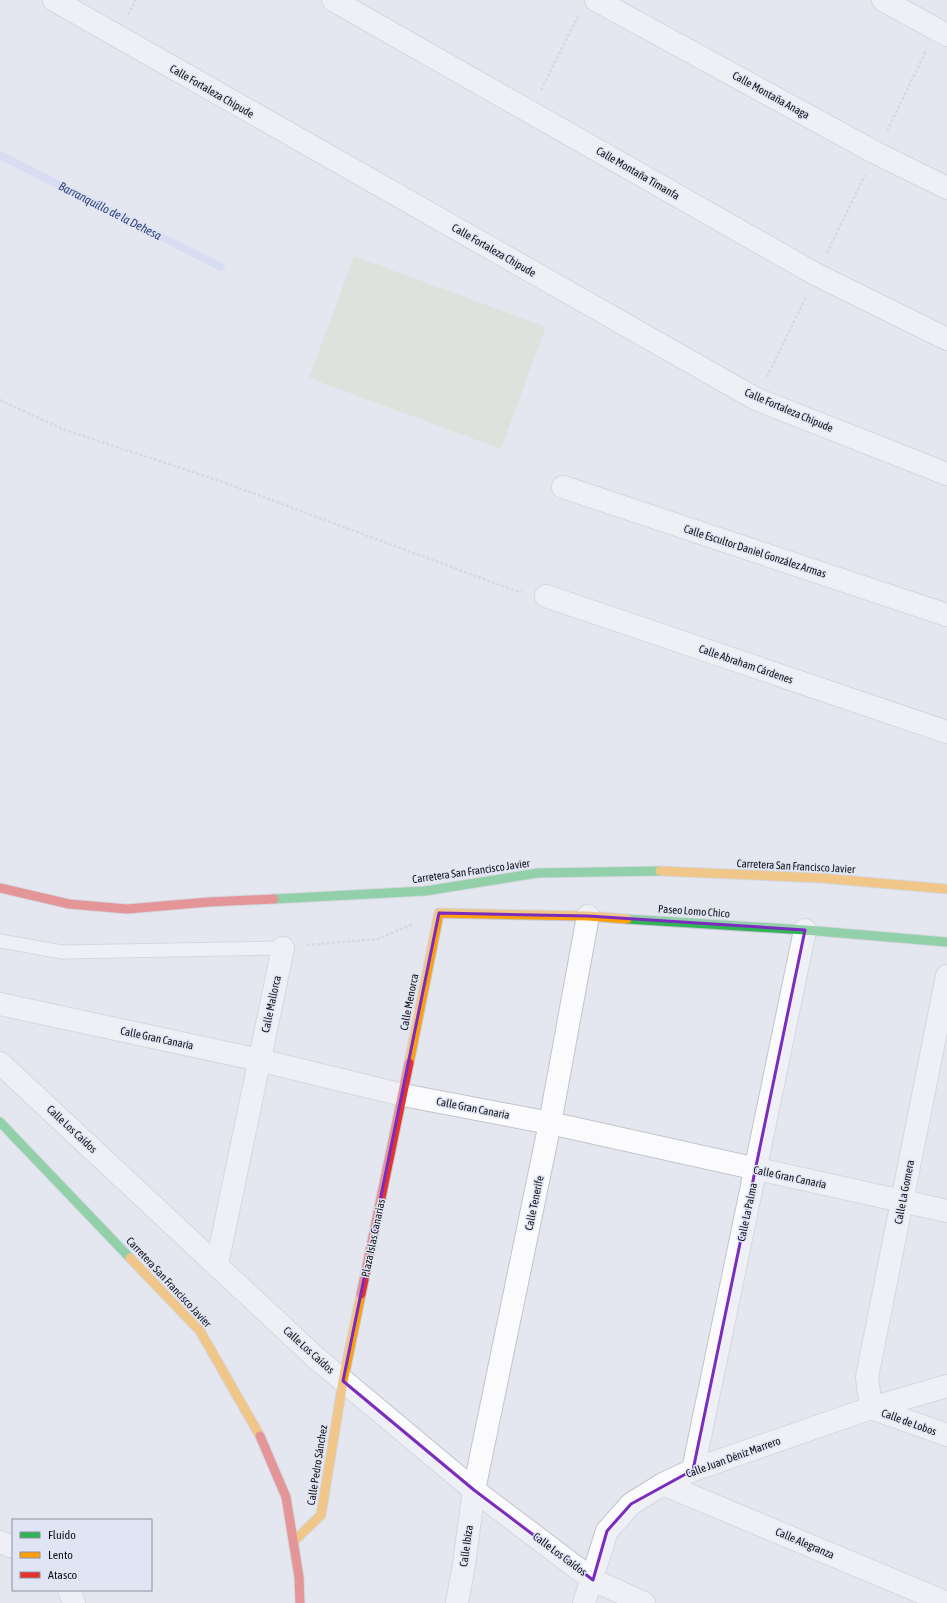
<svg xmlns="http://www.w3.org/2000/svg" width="947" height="1603" font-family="'Asap Condensed',sans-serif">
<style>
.green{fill:#dadac5}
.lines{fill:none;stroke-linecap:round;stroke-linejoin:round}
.stream{stroke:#c7d3f6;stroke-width:8}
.lane-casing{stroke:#c2c4ca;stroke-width:15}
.street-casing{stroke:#c2c4ca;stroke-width:24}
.fast-casing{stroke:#c2c4ca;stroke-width:11}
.slow-casing{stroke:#c2c4ca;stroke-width:11}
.jam-casing{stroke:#c2c4ca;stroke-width:11}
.path{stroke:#c7c8cb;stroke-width:2.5;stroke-dasharray:3 2;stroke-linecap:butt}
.lane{stroke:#fbfbfd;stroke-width:13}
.street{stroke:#fbfbfd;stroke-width:22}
.fast{stroke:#30b455;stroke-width:9}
.slow{stroke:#ff9f0a;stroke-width:9}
.jam{stroke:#e5322d;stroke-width:9}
.marked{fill:none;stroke:#7b2cbf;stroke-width:3;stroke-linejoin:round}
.labels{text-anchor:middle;stroke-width:3;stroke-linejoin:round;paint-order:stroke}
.street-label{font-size:11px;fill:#101116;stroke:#e0e5f4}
.water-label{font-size:12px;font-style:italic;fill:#314077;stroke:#e0e5f4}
</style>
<rect width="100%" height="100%" fill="#e4e7f0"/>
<path class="green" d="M354,256L546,327L501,449L309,378Z"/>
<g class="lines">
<path class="stream" d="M0,155L221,267"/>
<defs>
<path id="lane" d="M0,941L62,952L283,948"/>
<path id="street" d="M54,0L756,399L947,474
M333,0L817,275L947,339
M596,0L876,153L947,188
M883,0L947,35
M563,487L947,615
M546,596L947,732
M947,976L867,1377L871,1408L947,1435
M0,1004L259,1060L403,1095L550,1123L947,1211
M0,1063L315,1357L474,1490L593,1580L644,1603
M217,1264L283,948
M693,1470L805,930
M663,1484L947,1603
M0,1542L13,1547
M69,1590L74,1603
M457,1603L464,1564L474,1490L550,1123L588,916
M584,1603L607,1531L631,1504L663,1484L693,1470L871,1408L947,1386"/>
<path id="fast" d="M274,899L425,891L538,873L660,871
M627,919L805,930L947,942
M0,1122L130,1258"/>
<path id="slow" d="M660,871L820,878L947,889
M409,1063L439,913L588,916L627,919
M130,1258L200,1331L260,1436
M294,1541L321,1515L343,1381L361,1294"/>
<path id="jam" d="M0,888L69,904L127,909L209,902L274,899
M361,1294L409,1063
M260,1436L286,1497L299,1577L300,1603"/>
</defs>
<use href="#lane" class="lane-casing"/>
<use href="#street" class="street-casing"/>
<use href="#fast" class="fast-casing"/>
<use href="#slow" class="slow-casing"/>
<use href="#jam" class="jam-casing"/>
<path class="path" d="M128,15L136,0
M541,90L578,16
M887,131L926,51
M827,253L865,175
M767,377L806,297
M0,400L65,430L223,482L513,590L522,592
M307,945L378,939L413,924"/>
<use href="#lane" class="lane"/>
<use href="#street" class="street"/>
<use href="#fast" class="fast"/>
<use href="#slow" class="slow"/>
<use href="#jam" class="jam"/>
</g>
<path d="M0 0H947V1603H0ZM439,913L588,916L805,930L693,1470L631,1504L607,1531L593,1580L474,1490L343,1381Z" fill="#e4e7f0" fill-opacity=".55" fill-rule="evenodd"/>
<path class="marked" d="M439,913L588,916L805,930L693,1470L631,1504L607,1531L593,1580L474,1490L343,1381Z"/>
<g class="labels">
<g class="street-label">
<text transform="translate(212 91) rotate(30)" y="4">Calle Fortaleza Chipude</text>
<text transform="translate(771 95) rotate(29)" y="4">Calle Montaña Anaga</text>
<text transform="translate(638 173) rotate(30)" y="4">Calle Montaña Timanfa</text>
<text transform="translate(494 250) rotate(30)" y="4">Calle Fortaleza Chipude</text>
<text transform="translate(789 410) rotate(23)" y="4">Calle Fortaleza Chipude</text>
<text transform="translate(755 551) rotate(18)" y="4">Calle Escultor Daniel González Armas</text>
<text transform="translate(746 664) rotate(19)" y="4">Calle Abraham Cárdenes</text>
<text transform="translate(796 866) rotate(3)" y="4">Carretera San Francisco Javier</text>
<text transform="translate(471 871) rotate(-8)" y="4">Carretera San Francisco Javier</text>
<text transform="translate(694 911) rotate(4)" y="4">Paseo Lomo Chico</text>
<text transform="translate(409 1002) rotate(-79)" y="4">Calle Menorca</text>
<text transform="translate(271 1004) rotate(-78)" y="4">Calle Mallorca</text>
<text transform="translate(157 1038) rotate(12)" y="4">Calle Gran Canaria</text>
<text transform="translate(473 1108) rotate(11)" y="4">Calle Gran Canaria</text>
<text transform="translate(72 1129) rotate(43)" y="4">Calle Los Caídos</text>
<text transform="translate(790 1177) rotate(12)" y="4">Calle Gran Canaria</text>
<text transform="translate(904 1192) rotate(-79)" y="4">Calle La Gomera</text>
<text transform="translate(534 1203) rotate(-78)" y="4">Calle Tenerife</text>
<text transform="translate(747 1212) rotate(-78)" y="4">Calle La Palma</text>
<text transform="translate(373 1238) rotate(-78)" y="4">Plaza Islas Canarias</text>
<text transform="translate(169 1282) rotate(47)" y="4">Carretera San Francisco Javier</text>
<text transform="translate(309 1350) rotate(42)" y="4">Calle Los Caídos</text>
<text transform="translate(909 1422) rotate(20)" y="4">Calle de Lobos</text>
<text transform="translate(733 1457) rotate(-20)" y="4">Calle Juan Déniz Marrero</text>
<text transform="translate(317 1465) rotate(-81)" y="4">Calle Pedro Sánchez</text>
<text transform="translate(805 1543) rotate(23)" y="4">Calle Alegranza</text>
<text transform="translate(466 1546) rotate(-82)" y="4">Calle Ibiza</text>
<text transform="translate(560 1554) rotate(37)" y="4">Calle Los Caídos</text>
</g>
<g class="water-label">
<text transform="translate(110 211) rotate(27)" y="4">Barranquillo de la Dehesa</text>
</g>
</g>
<rect x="12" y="1519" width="140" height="72" fill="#e0e5f4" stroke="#8d909b"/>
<rect x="20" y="1532" width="20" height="6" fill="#30b455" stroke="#8d909b"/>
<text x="48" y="1539" font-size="12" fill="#101116">Fluido</text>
<rect x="20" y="1552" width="20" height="6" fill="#ff9f0a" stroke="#8d909b"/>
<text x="48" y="1559" font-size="12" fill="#101116">Lento</text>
<rect x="20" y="1572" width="20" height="6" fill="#e5322d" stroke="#8d909b"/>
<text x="48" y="1579" font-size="12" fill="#101116">Atasco</text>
</svg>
